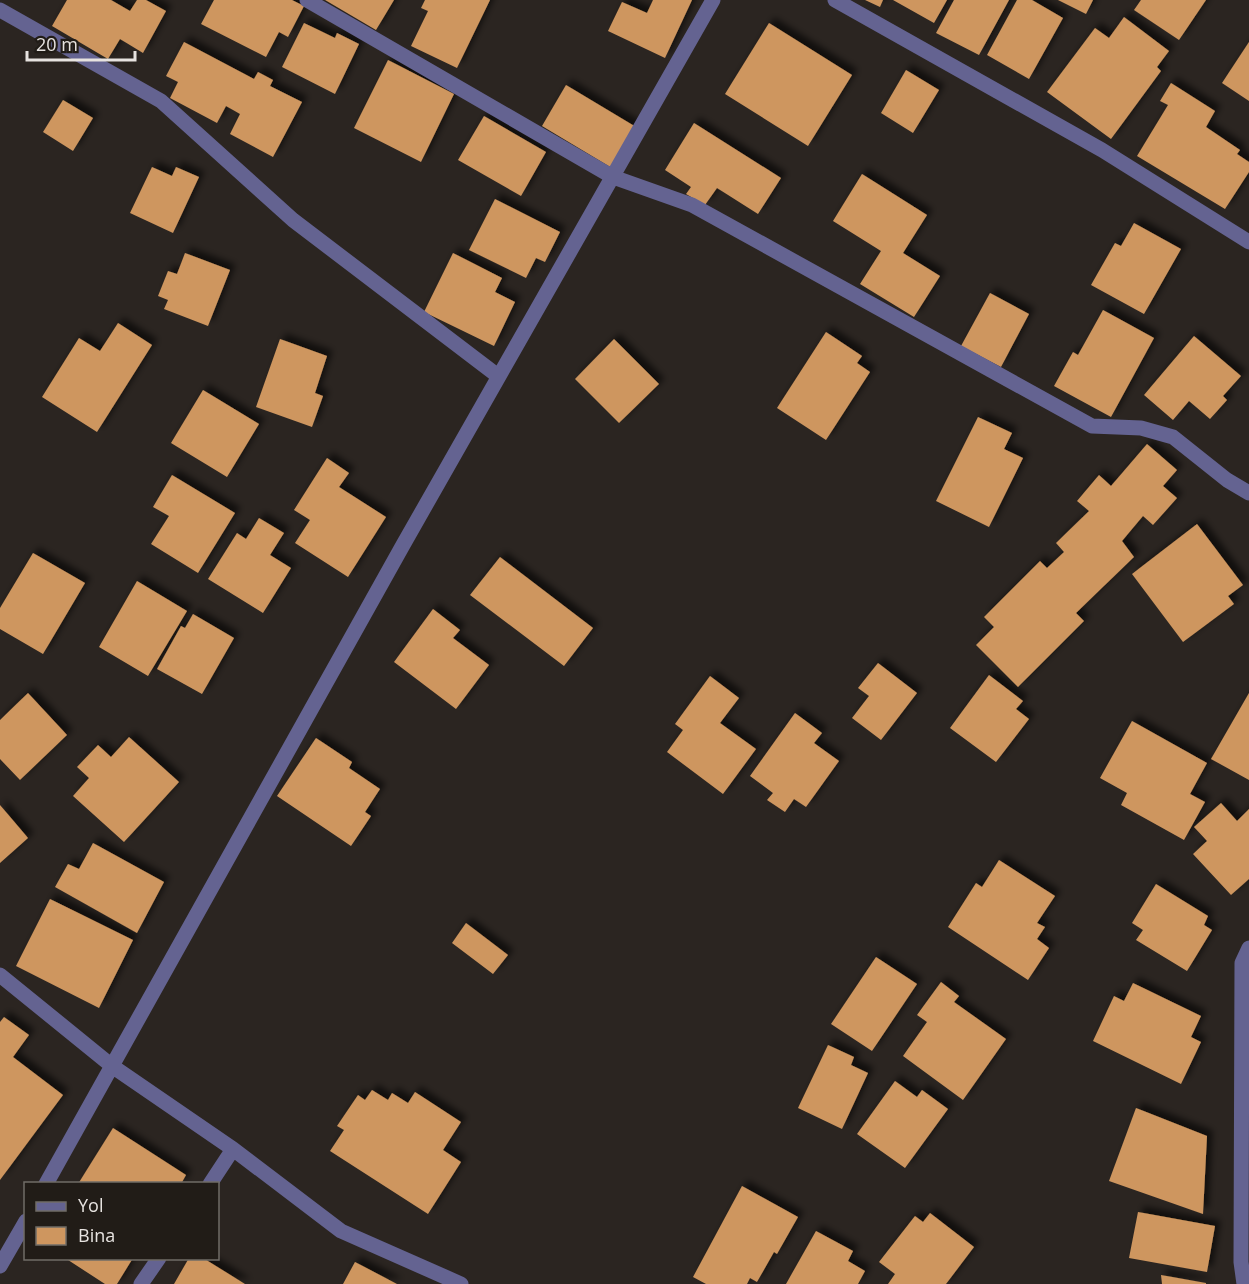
<svg xmlns="http://www.w3.org/2000/svg" width="1249" height="1284" font-family="'Open Sans',sans-serif">
<style>
.building{fill:#ce965f;filter:url(#shadow)}
.lines{fill:none;stroke-linecap:round;stroke-linejoin:round}
.minor{stroke:#646391;stroke-width:15}
</style>
<defs>
<filter id="shadow"><feDropShadow dx="5.5" dy="-5.5" stdDeviation="3" flood-color="#0009"/></filter>
</defs>
<rect width="100%" height="100%" fill="#2b2521"/>
<path class="building" d="M67,0H111L130,11L137,0H146L166,11L143,53L120,39L108,59L52,26Z
M214,0H292L304,6L288,37L279,32L266,57L201,24Z
M325,0H394L376,30Z
M425,0H490L457,68L411,46L428,11L421,8Z
M653,0H692L665,58L608,31L622,2L647,13Z
M865,0H883L880,7Z
M893,0H947L934,23Z
M954,0H1009L979,55L936,33Z
M1017,0H1032L1063,18L1029,79L987,55Z
M1058,0H1093L1086,14Z
M1141,0H1206L1179,40L1134,10Z
M1124,17L1169,51L1157,67L1161,71L1111,139L1047,92L1095,28L1109,38Z
M304,23L335,38L337,33L359,44L335,94L282,67Z
M769,23L852,75L808,146L725,94Z
M184,42L254,79L258,72L273,80L270,86L302,102L273,157L230,134L240,114L226,106L217,123L170,98L178,82L166,76Z
M1249,42V101L1222,83Z
M388,60L454,94L421,162L354,128Z
M906,70L939,90L913,133L881,113Z
M1171,83L1215,111L1206,127L1240,150L1237,154L1249,162V172L1225,209L1137,156L1168,105L1160,101Z
M566,85L636,127L612,168L542,126Z
M63,100L93,118L73,151L43,132Z
M484,116L546,152L521,196L458,160Z
M694,123L781,178L758,214L717,188L705,205L686,194L691,187L665,170Z
M152,167L172,176L176,167L199,177L173,233L130,213Z
M862,174L927,215L903,253L940,276L914,317L860,284L881,251L833,221Z
M495,199L560,232L545,262L536,258L526,278L469,250Z
M1134,223L1181,249L1144,314L1091,285L1115,243L1121,246Z
M185,253L230,270L208,326L164,309L168,300L158,296L168,271L177,274Z
M453,253L502,278L495,292L515,302L494,346L424,312Z
M990,293L1029,314L1001,367L961,346Z
M1103,310L1154,338L1111,417L1054,386L1073,352L1078,355Z
M118,323L152,345L97,432L42,397L79,338L100,351Z
M826,332L862,356L857,363L870,372L826,440L777,408Z
M1194,336L1241,376L1223,396L1227,400L1210,419L1189,401L1173,420L1144,395Z
M280,339L327,356L315,393L323,396L312,427L256,407Z
M614,339L659,384L619,423L575,379Z
M203,390L259,424L227,477L171,443Z
M978,417L1012,433L1004,449L1023,458L989,527L936,501Z
M1147,444L1177,470L1163,486L1177,498L1153,525L1143,516L1122,541L1134,557L1076,613L1084,621L1018,687L976,645L994,627L984,617L1040,561L1047,568L1064,552L1056,543L1089,511L1077,501L1099,475L1111,486Z
M327,458L349,473L339,487L386,517L348,577L295,543L310,520L294,510Z
M172,475L235,513L198,573L151,544L169,516L153,507Z
M259,518L284,533L270,555L291,568L263,613L208,579L237,533L246,539Z
M1197,524L1243,585L1228,596L1234,604L1183,642L1132,574Z
M33,553L85,583L43,654L0,629V608Z
M500,557L593,628L564,666L470,595Z
M137,581L187,611L148,676L99,647Z
M433,609L460,630L453,638L489,665L456,709L394,662Z
M193,614L234,638L202,694L157,669L181,626L185,628Z
M878,663L917,693L881,740L852,718L869,696L858,688Z
M989,675L1023,701L1016,709L1029,719L996,762L950,728Z
M710,676L739,698L720,723L756,749L723,794L667,752L683,730L675,724Z
M28,693L67,735L20,780L0,759V720Z
M1249,693V780L1211,759Z
M795,713L822,733L814,743L839,761L806,807L794,799L785,812L767,800L773,793L750,776Z
M1132,721L1207,763L1190,794L1205,802L1184,840L1121,805L1127,793L1100,778Z
M129,737L179,782L124,842L73,796L89,778L77,767L98,745L111,757Z
M316,738L352,762L349,768L380,789L365,812L371,816L351,846L277,796Z
M1221,803L1237,821L1249,809V879L1231,895L1193,854L1207,841L1194,827Z
M0,805L28,838L0,863Z
M93,843L164,882L137,933L55,887L68,864L79,869Z
M999,860L1055,896L1037,923L1045,927L1037,939L1049,948L1028,980L948,927L976,883L982,887Z
M1156,884L1208,916L1204,925L1212,930L1187,971L1136,940L1143,930L1132,923Z
M50,899L133,940L99,1008L16,966Z
M466,923L508,955L493,974L452,943Z
M876,957L917,984L872,1051L831,1024Z
M941,982L959,996L954,1002L1006,1039L963,1100L903,1056L927,1022L917,1015Z
M1133,983L1201,1016L1191,1037L1201,1042L1181,1084L1093,1041L1114,996L1124,1001Z
M4,1017L29,1035L13,1057L63,1095L0,1180V1022Z
M828,1045L854,1057L851,1065L868,1073L842,1129L798,1108Z
M895,1081L917,1097L922,1090L948,1109L905,1168L857,1134Z
M372,1090L388,1100L392,1093L408,1103L415,1092L461,1122L443,1150L461,1162L428,1214L330,1151L344,1130L337,1126L358,1095L365,1100Z
M1136,1108L1207,1136L1203,1214L1109,1181Z
M113,1128L186,1175L181,1184H78Z
M742,1186L798,1217L777,1254L774,1252L757,1282L750,1278L747,1284H706L693,1277Z
M1138,1212L1215,1226L1207,1272L1129,1258Z
M930,1213L974,1247L946,1284H888L895,1274L879,1262L915,1216L923,1222Z
M816,1231L853,1251L848,1261L865,1271L858,1284H786Z
M65,1258H133L117,1284H105Z
M189,1258H203L245,1284H174Z
M355,1262L397,1284H343Z
M1161,1275L1206,1283V1284H1162Z"/>
<g class="lines">
<path class="minor" d="M307,0L613,177L692,205L1092,426L1141,428L1173,437L1227,480L1249,493
M835,0L1102,150L1249,242
M0,10L161,101L293,220L498,376
M0,975L112,1066L233,1149L341,1231L461,1284
M46,1184L403,545L713,0
M210,1184L233,1149
M0,1266L26,1221
M141,1284L159,1258
M1244,1284L1241,1262L1242,963L1249,948"/>
</g>
<rect x="24" y="1182" width="195" height="78" fill="#211c17" stroke="#706c67" stroke-width="1.5"/>
<rect x="36" y="1202" width="30" height="9" fill="#646391" stroke="#706c67" stroke-width="1.5"/>
<text x="78" y="1212" font-size="18" fill="#e7e3e0">Yol</text>
<rect x="36" y="1227" width="30" height="18" fill="#ce965f" stroke="#706c67" stroke-width="1.5"/>
<text x="78" y="1242" font-size="18" fill="#e7e3e0">Bina</text>
<path d="M27 51v9h108v-9" fill="none" stroke="#e7e3e0" stroke-width="3"/>
<text x="36" y="51" font-size="18" fill="#e7e3e0" stroke="#211c17" stroke-width="4.5" paint-order="stroke">20 m</text>
</svg>
